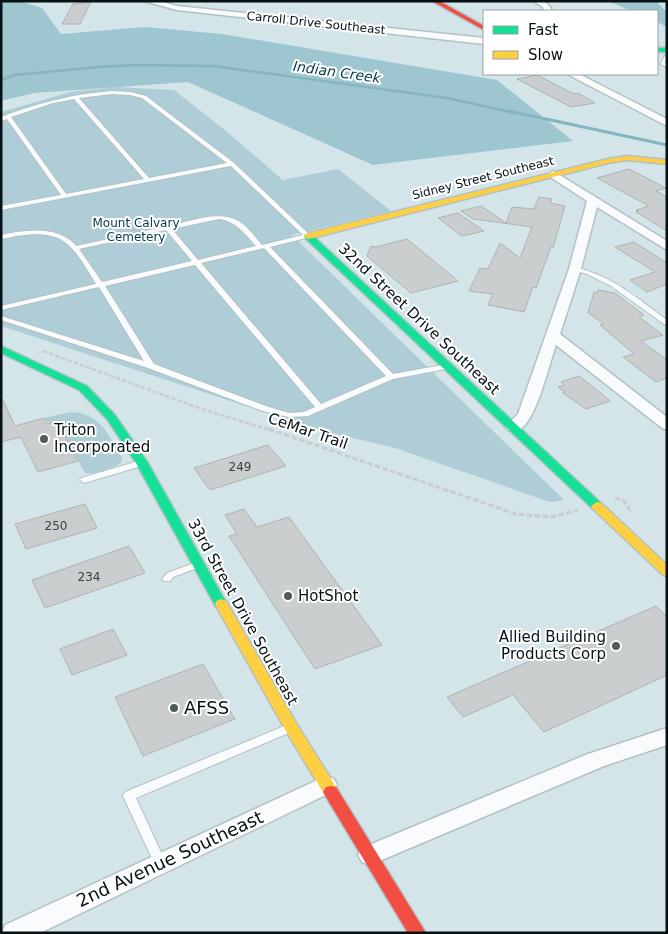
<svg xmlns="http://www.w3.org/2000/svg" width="668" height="934" font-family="'DejaVu Sans',sans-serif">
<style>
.green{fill:#aecdd6}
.forest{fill:#9ec6d1}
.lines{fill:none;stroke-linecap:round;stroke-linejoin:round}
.stream-far1{stroke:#86b4c1;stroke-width:2.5}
.stream{stroke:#86b4c1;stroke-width:3}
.building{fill:#cbcece;stroke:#afb2b2}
.lane-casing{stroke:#b2c1c5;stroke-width:2}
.street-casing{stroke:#b2c1c5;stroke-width:3}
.fast-casing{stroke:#b2c1c5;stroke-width:3}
.slow-casing{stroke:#b2c1c5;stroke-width:3}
.jam-casing{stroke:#b2c1c5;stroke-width:3}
.path-far1{stroke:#c9cdcf;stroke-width:2.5;stroke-dasharray:4.5 2;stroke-linecap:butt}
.path{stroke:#c9cdcf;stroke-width:3;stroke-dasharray:5.5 2.5;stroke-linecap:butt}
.lane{fill:#f9fbfc;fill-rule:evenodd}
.street{fill:#f9fbfc;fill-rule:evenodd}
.fast{fill:#16e098;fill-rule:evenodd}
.slow{fill:#ffcf43;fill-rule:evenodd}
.jam{fill:#f24e42;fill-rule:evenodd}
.poi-dot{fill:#4e5b5f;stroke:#fff;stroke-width:2}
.labels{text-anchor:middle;stroke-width:4;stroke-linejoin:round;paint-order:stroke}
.far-street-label{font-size:12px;fill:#061114;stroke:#fff}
.far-park-label{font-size:12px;fill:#003945;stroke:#fff}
.number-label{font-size:12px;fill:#394244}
.far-water-label{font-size:14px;font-style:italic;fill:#0a414d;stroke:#fff}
.street-label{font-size:15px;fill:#061114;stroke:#fff}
.poi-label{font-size:15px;fill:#061114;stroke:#fff;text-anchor:start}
.near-poi-label{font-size:18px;fill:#061114;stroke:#fff;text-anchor:start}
.near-street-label{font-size:18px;fill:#061114;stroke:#fff}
</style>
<rect width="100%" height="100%" fill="#d4e5ea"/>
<path class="green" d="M115,87L174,90L225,130L283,180L338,169L391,211L292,235L564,500L553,502L547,501L395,448L323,431L1,326V112L70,92Z
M71,412C101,413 108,435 122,458L121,463C112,468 95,475 85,473L57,422H46L44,418Z"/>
<path class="forest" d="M1,1H20L42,8L61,34L145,27L222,34L497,80L573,141L373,165L188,82L34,93L1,101Z
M608,1H656L667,12V27L657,22V11H631Z"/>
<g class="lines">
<path class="stream-far1" d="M1,80L15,75L98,67L134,65L213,66L447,98L515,113"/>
<path class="stream" d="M509,111L667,145"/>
</g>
<path class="building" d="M91,2L80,24H62L73,4Z
M537,75L574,94L578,93L595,103L571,107L517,79Z
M629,169L666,188L656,191L667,197V231L636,212L639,211L636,210L649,206L597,178Z
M539,197L552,199L550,203L565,206L553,248L551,247L536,288L533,287L524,312L488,305L493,294L469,291L480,268L488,269L500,243L520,258L532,227L473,219L461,211L481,206L506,223L512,207L534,209Z
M458,213L484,231L462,236L438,218Z
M407,239L458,281L411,293L367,256L371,246L376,247Z
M634,242L667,263V284L647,292L630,280L655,272L615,247Z
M598,290L615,293L644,315L639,317L663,335L641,341L667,360V378L656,382L623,357L634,354L600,325L604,324L588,313L594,292L597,293Z
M579,376L592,386L610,401L586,409L563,393L565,392L558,387L564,385L561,382Z
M1,396L15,426L44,418L47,424L57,421L78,461L38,472L21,437L1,442Z
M268,445L286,466L210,490L194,468Z
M85,504L97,528L26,549L15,524Z
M244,509L257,527L289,517L382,645L315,669L229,536L237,534L225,515Z
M129,546L145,573L45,608L32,580Z
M656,606L667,617V675L544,732L513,695L463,717L447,697Z
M113,629L127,655L72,675L60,649Z
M203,664L235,719L143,756L115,697Z"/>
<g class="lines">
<defs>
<path id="lane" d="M665,56H667V61L665,63L667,64V67L660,64Z
M112,91L130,92L146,96L234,163L310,235V237L270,247L393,374L448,364H451L452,366L451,368L393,379L308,416L289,417L263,411L148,368L1,320V316L144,361L99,287L1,310V306L96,284C88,271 78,252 66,243C49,229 21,235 1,239V235C26,230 58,225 76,246L164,227L167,225L169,226C190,221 221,209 240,222C248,227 255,237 262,245L303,235L231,166L1,210V206L61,195L7,119L1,121V117C37,103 74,94 112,91ZM112,94L130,95L142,98L227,163L149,178L79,98ZM74,99L144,179L66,194L11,117L53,103ZM219,219C236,221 245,234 256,246L198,260L172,229ZM166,230L192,261L102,282L79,249ZM264,248L386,376L321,404L201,263ZM195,265L315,407L304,412L289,413L269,407L154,364L105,286Z
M575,267C614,277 635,297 667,320V326L611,286L587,274L573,270V268Z
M142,460L146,463L145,465L84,483L80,480L81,478Z
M197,562L200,563L202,565L200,567L173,577L170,581H164L162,579L167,573Z
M289,724L293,725L295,728L293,731L136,798L166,863L164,867L160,869L156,867L123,796L125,792Z"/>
<path id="street" d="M144,1H159L177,6L484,38V44L177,10Z
M533,1C543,1 548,1 552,11H544L543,7Z
M567,74H579L667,119V126Z
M553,171L667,241V250L597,207L581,269L560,334L667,417V430L662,428L556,345C549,365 537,416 522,428C518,432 513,432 508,430L505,427L518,414L569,269L587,201L549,176L548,174Z
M667,728V745L604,766L370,865L362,862L358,855L362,848L588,754Z
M326,776L334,779L337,785L334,791L40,933H2L5,925Z"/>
<path id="fast" d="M657,48H667V52H657Z
M308,233L311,234L601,503L603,506L601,509H593L305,238L304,236Z
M1,346L87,386L115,415L148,463L227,604L226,607H216L136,463L107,419L79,390L1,353Z"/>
<path id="slow" d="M627,156L667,160V164L627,160L608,163L308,239L304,236L305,234L608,159Z
M597,502L601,503L667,565V576L663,575L593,509L591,506Z
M221,599L226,601L296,723L336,787L339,792L336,797L331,798L326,797L286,731L215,604L216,601Z"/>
<path id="jam" d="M432,1H439L484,26V30Z
M331,786L336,787L426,933H408L326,797L323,792L326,787Z"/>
</defs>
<use href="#lane" class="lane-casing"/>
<use href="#street" class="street-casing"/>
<use href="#fast" class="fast-casing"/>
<use href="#slow" class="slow-casing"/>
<use href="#jam" class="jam-casing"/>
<path class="path-far1" d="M43,351L202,409L273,431"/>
<path class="path" d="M269,429L516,514L551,517L578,510
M615,498L623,500L631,512"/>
<use href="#lane" class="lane"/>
<use href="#street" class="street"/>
<use href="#fast" class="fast"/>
<use href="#slow" class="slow"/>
<use href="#jam" class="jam"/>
</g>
<g class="poi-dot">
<circle cx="44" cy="439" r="5"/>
<circle cx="288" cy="596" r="5"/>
<circle cx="616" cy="646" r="5"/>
<circle cx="174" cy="708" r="5"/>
</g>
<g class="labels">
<g class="far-street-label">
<text transform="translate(316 23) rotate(6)" y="4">Carroll Drive Southeast</text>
<text transform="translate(483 178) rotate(-14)" y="4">Sidney Street Southeast</text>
</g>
<g class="far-park-label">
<text x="136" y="227">Mount Calvary<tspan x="136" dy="14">Cemetery</tspan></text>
</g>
<g class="number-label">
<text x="240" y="471">249</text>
<text x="56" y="530">250</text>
<text x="89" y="581">234</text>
</g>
<g class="far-water-label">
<text transform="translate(337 72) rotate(8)" y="5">Indian Creek</text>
</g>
<g class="street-label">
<text transform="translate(419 319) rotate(43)" y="5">32nd Street Drive Southeast</text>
<text transform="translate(308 431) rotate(19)" y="5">CeMar Trail</text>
<text transform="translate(243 612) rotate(61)" y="5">33rd Street Drive Southeast</text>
</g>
<g class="poi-label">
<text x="54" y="435">Triton<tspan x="54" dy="17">Incorporated</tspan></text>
<text x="298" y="601">HotShot</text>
<text x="606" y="642" text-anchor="end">Allied Building<tspan x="606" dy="17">Products Corp</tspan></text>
</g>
<g class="near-poi-label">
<text x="184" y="714">AFSS</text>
</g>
<g class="near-street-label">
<text transform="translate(170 859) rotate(-25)" y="6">2nd Avenue Southeast</text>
</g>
</g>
<rect width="668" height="934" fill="none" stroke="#061114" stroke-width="5"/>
<rect x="483" y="10" width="175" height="65" fill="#ffffff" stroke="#9ba0a1"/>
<rect x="493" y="26" width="25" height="8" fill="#16e098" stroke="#9ba0a1"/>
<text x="528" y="35" font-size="15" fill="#061114">Fast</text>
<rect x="493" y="51" width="25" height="8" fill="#ffcf43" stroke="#9ba0a1"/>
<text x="528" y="60" font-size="15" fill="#061114">Slow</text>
</svg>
